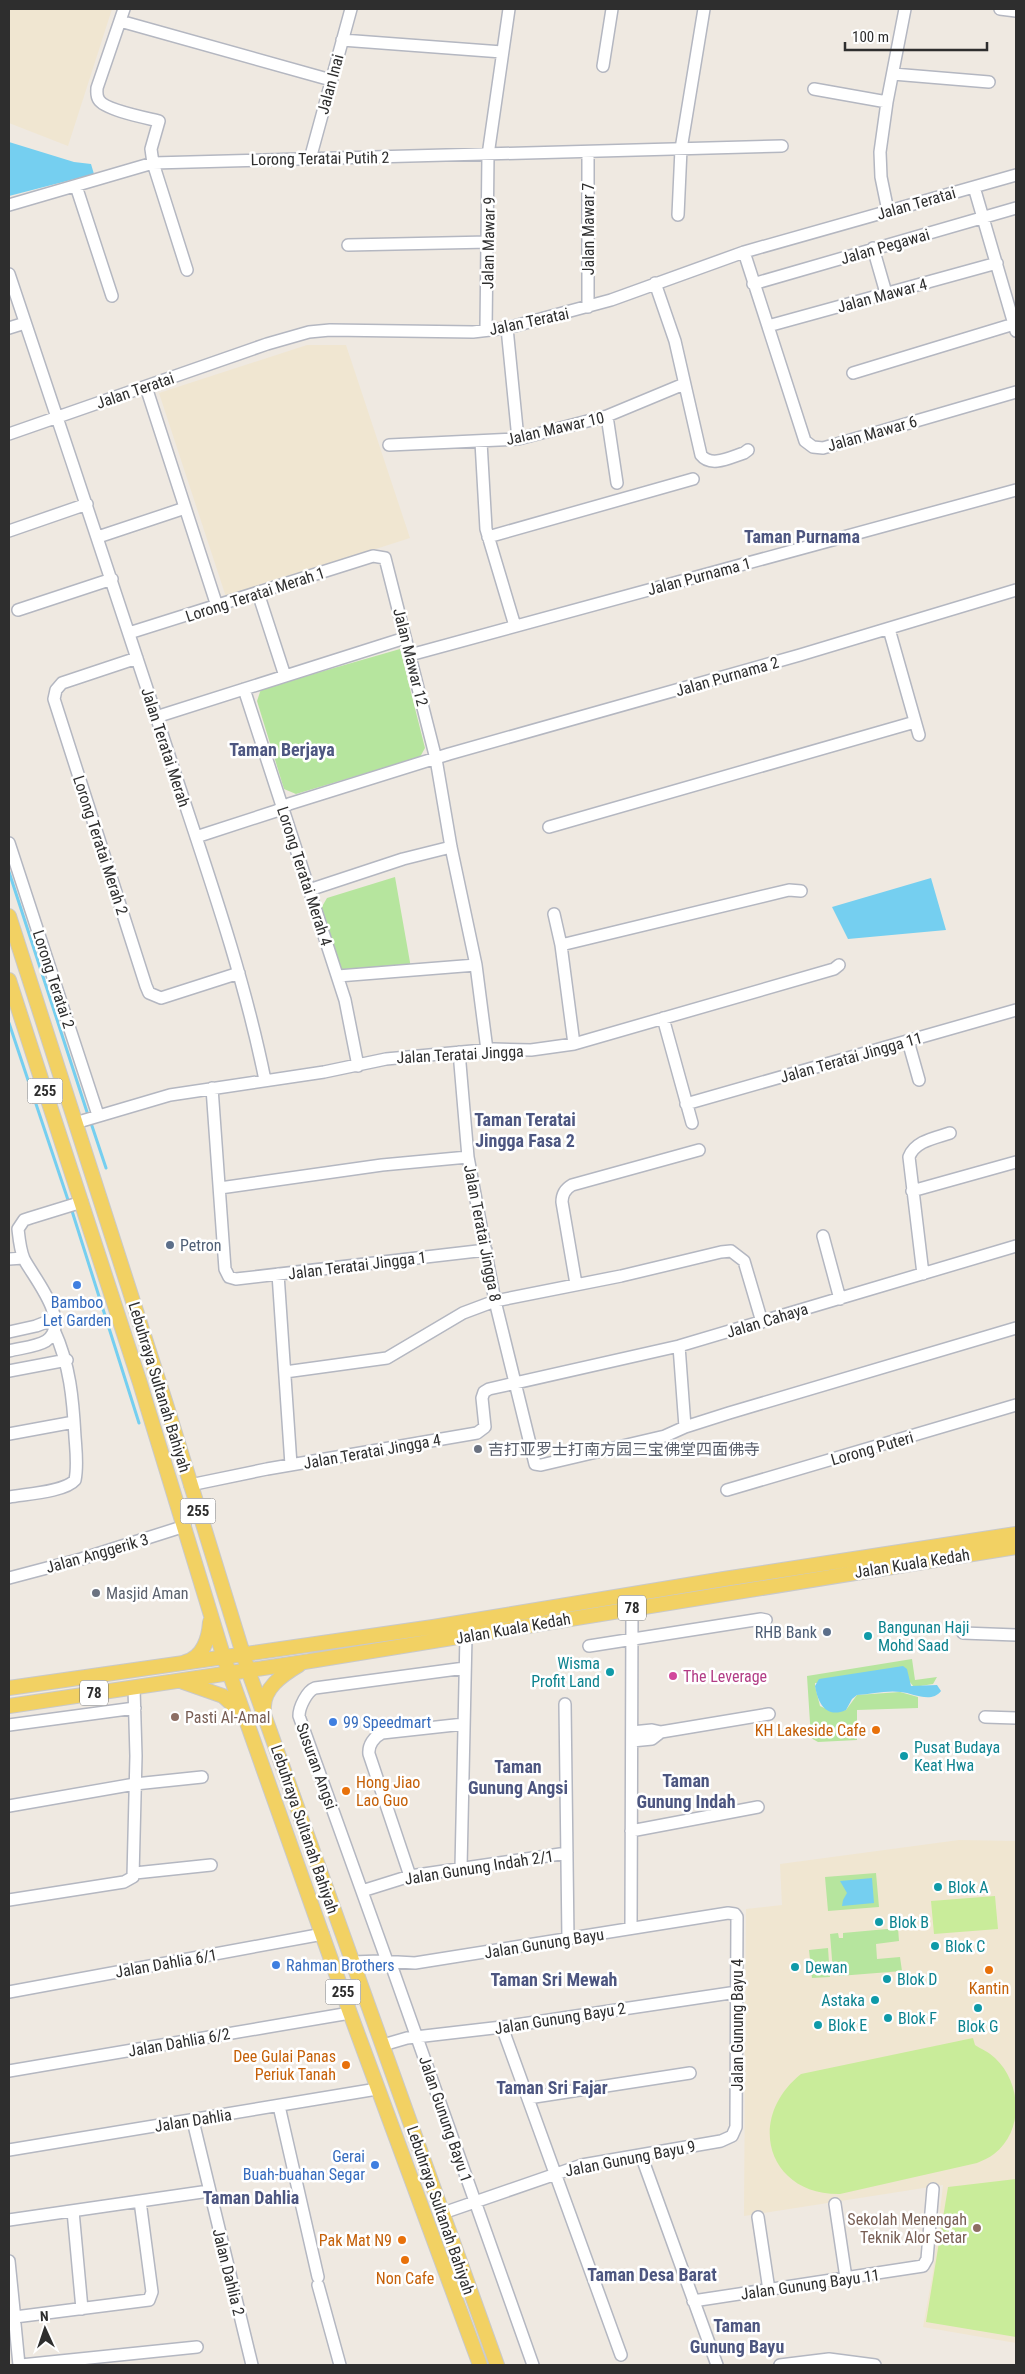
<svg xmlns="http://www.w3.org/2000/svg" width="1025" height="2374" font-family="'Roboto Condensed','Noto Sans SC',sans-serif">
<style>
.education{fill:#f0e6d1}
.green{fill:#b6e59e}
.pitch{fill:#c9ec9a}
.water{fill:#75cff0}
.lines{fill:none;stroke-linecap:round;stroke-linejoin:round}
.stream{stroke:#75cff0;stroke-width:3}
.minor-casing{stroke:#b4b7c1;stroke-width:14}
.major-casing{stroke:#c9c9c9;stroke-width:16}
.minor{stroke:#fff;stroke-width:11}
.major{stroke:#f2d163;stroke-width:14}
.service-dot{fill:#5c6f8a;stroke:#fff;stroke-width:2}
.shop-dot{fill:#3f7fe0;stroke:#fff;stroke-width:2}
.worship-dot{fill:#6b7280;stroke:#fff;stroke-width:2}
.culture-dot{fill:#0f9aa8;stroke:#fff;stroke-width:2}
.hotel-dot{fill:#d1479c;stroke:#fff;stroke-width:2}
.education-dot{fill:#8d6e63;stroke:#fff;stroke-width:2}
.food-dot{fill:#e8710a;stroke:#fff;stroke-width:2}
.labels{text-anchor:middle;stroke-width:5;stroke-linejoin:round;paint-order:stroke}
.shield{fill:#fff;stroke:#6d6d6d;stroke-width:1}
.shield-label{font-size:15px;font-weight:bold;fill:#2e2e2e}
.street-label{font-size:16px;fill:#2e2e2e;stroke:#fff}
.service-label{font-size:16px;fill:#4e5e75;stroke:#fff;text-anchor:start}
.shop-label{font-size:16px;fill:#366cbe;stroke:#fff;text-anchor:start}
.worship-label{font-size:16px;fill:#5b616d;stroke:#fff;text-anchor:start}
.culture-label{font-size:16px;fill:#0d838f;stroke:#fff;text-anchor:start}
.hotel-label{font-size:16px;fill:#b23c85;stroke:#fff;text-anchor:start}
.education-label{font-size:16px;fill:#785e54;stroke:#fff;text-anchor:start}
.food-label{font-size:16px;fill:#c56008;stroke:#fff;text-anchor:end}
.neighbourhood-label{font-size:18px;font-weight:bold;fill:#4d5680;stroke:#fff}
</style>
<rect width="100%" height="100%" fill="#efe9e1"/>
<path class="education" d="M9,9H112L68,146L9,123Z
M307,345H346L410,538L226,597L159,393Z
M959,1840L1016,1841V2343L923,2327L933,2272L943,2185L744,2216L746,1909L782,1905L780,1864Z"/>
<path class="green" d="M400,649L425,748L420,757L296,794L284,789L257,701L261,689Z
M395,877L411,968L341,973L320,910L327,898Z
M912,1659L915,1680L937,1677L933,1684L914,1687L909,1681L815,1683V1686L820,1706L833,1712L846,1710L857,1695L900,1692L918,1697V1708L857,1710V1740L818,1742L811,1738L807,1676Z
M876,1873L879,1907L828,1911L825,1877Z
M898,1928L899,1941L876,1944L877,1959L900,1957L902,1971L839,1976L838,1971L833,1972L830,1934L838,1933L839,1938H843V1933Z
M828,1948L830,1977L812,1978L809,1950Z"/>
<path class="pitch" d="M995,1896L998,1929L934,1934L931,1901Z
M973,2038L975,2045C981,2049 989,2052 995,2058C1021,2082 1025,2130 994,2154C989,2158 983,2160 977,2163L840,2194C768,2195 745,2119 801,2074Z
M1016,2179V2337L926,2322L948,2187Z"/>
<path class="water" d="M9,142L74,162L91,164L94,174L9,196Z
M931,878L946,930L848,939L832,907Z
M903,1666L907,1669L911,1686L937,1685L941,1691C931,1704 913,1693 901,1692C887,1690 871,1694 857,1695L852,1699L846,1710C826,1719 818,1703 815,1686L819,1679Z
M872,1878L874,1903L842,1906L843,1900L847,1893L840,1881Z"/>
<g class="lines">
<path class="stream" d="M9,872L87,1112
M9,1023L68,1200
M91,1123L106,1168
M72,1211L139,1423"/>
<defs>
<path id="minor" d="M124,9L97,88C97,92 96,96 99,100C105,110 147,118 159,121L151,149L153,163L187,270
M1000,9L1016,11
M120,21L331,80
M342,40L502,52
M603,66L612,9
M893,74L989,82
M814,89L887,102
M588,152V307
M310,159L351,9
M76,186L112,296
M974,187L1016,331
M9,205L153,163L782,146
M888,211L881,177L880,152L887,102L905,9
M678,215L681,149L704,9
M348,245L489,242
M873,248L886,293
M744,252L805,441L813,447L823,448L1016,392
M9,274C62,431 114,589 166,746C202,857 242,966 265,1080
M655,283L675,341L701,455C711,468 731,457 744,453L748,450
M753,284L1016,208
M768,326L997,263
M9,328L25,323
M507,328L518,439
M486,330L488,155L509,9
M853,373L1014,324
M146,387L217,606
M607,416L617,483
M9,434L267,344L309,332L330,330L473,332L507,328L611,300L744,252L1016,175
M481,442L486,529L515,626
M389,445L518,439L607,416L684,384
M9,531L87,504
M98,537L185,508
M488,537L693,479
M258,593L285,676
M18,610L112,579
M889,629L919,735
M129,633L373,556L385,558L436,759L451,847L476,965L487,1050
M410,655L1016,490
M137,658L62,683L56,690L54,699L146,986L149,993L161,998L239,973
M244,689L345,1000L358,1066
M156,717L405,638
M549,827L915,722
M196,837L276,811L289,804L449,754L800,655L1016,590
M9,843L98,1115
M309,890L403,859L451,847
M554,914L561,945L574,1044
M561,945L789,890L801,891
M338,976L476,965
M663,1018L692,1123
M908,1041L919,1080
M459,1052L468,1157L495,1301L535,1464L541,1465L665,1436L685,1427L729,1413L1016,1328
M212,1088L225,1269L229,1277L236,1279L486,1250
M686,1104L1016,1010
M75,1123L170,1095L324,1072L386,1059L494,1049L531,1050L574,1044L834,969L839,965
M220,1188L382,1165L468,1157
M912,1191L1016,1162
M823,1236L840,1299
M9,1259L23,1258
M278,1274L291,1465
M923,1274L909,1157C915,1141 935,1138 950,1133
M576,1284L562,1202C562,1194 565,1189 572,1185L699,1150
M9,1332L36,1326L54,1319
M679,1346L685,1427
M9,1351C20,1348 36,1347 46,1341C73,1323 33,1277 24,1259C20,1250 19,1238 18,1229L24,1220L30,1218L82,1202
M9,1371L67,1360
M285,1372L387,1358L463,1313L495,1301L621,1276L721,1252L731,1251L744,1261L762,1322
M9,1434L74,1422
M190,1485L267,1469L477,1433L485,1427L482,1398L484,1392L489,1389L679,1346L1016,1246
M727,1490L1016,1405
M9,1497C25,1494 65,1492 75,1480C78,1466 76,1451 75,1437C73,1399 70,1365 54,1330
M9,1578L81,1559L185,1526
M963,1633L1016,1635
M589,1646L761,1619L766,1620
M465,1668L315,1688C307,1691 299,1707 299,1716L387,1961L393,1970L533,2365
M565,1704L568,1939
M985,1717L1016,1718
M9,1725L135,1708
M632,1732L652,1730L661,1732L769,1714
M632,1741L652,1739L661,1732
M9,1806L135,1784L202,1777
M631,1831L758,1807
M461,1868L466,1636
M135,1873L211,1865
M410,1876L369,1754C368,1745 374,1737 382,1733L464,1724
M362,1891L410,1876L567,1853
M9,1900L124,1882L133,1877L136,1756L134,1688
M631,1928L632,1608
M352,1962L380,1961L415,1963L728,1913L735,1914L737,1917L736,2127L732,2136L721,2141L582,2165L443,2213
M9,1992L323,1934
M502,2027L621,2355
M383,2045L407,2038L502,2027L737,1992
M9,2071L350,2013
M528,2098L690,2073
M279,2106L318,2277
M193,2121L252,2365
M9,2150L377,2089
M641,2155L717,2365
M835,2204L846,2278
M73,2211L82,2309
M758,2217L769,2290
M9,2220L209,2191
M9,2261L15,2320
M318,2285L340,2365
M693,2301L923,2266L927,2259L933,2189
M15,2317L149,2300L152,2292L140,2201
M15,2324L19,2365
M21,2365L197,2347
M780,2365L829,2359L875,2365"/>
<path id="major" d="M9,916L166,1404L248,1670L497,2365
M9,980L140,1383L224,1658L350,2013L480,2365
M185,1662C203,1658 209,1638 210,1622
M183,1682L223,1696L242,1713
M9,1688L433,1627L724,1579L1016,1534
M9,1706L304,1662L1016,1547
M264,1710C262,1689 282,1675 299,1665"/>
</defs>
<use href="#minor" class="minor-casing"/>
<use href="#major" class="major-casing"/>
<use href="#minor" class="minor"/>
<use href="#major" class="major"/>
</g>
<g class="service-dot">
<circle cx="170" cy="1245" r="5"/>
<circle cx="827" cy="1632" r="5"/>
</g>
<g class="shop-dot">
<circle cx="77" cy="1285" r="5"/>
<circle cx="333" cy="1722" r="5"/>
<circle cx="276" cy="1965" r="5"/>
<circle cx="375" cy="2165" r="5"/>
</g>
<g class="worship-dot">
<circle cx="478" cy="1449" r="5"/>
<circle cx="96" cy="1593" r="5"/>
</g>
<g class="culture-dot">
<circle cx="868" cy="1636" r="5"/>
<circle cx="610" cy="1672" r="5"/>
<circle cx="904" cy="1756" r="5"/>
<circle cx="938" cy="1887" r="5"/>
<circle cx="879" cy="1922" r="5"/>
<circle cx="935" cy="1946" r="5"/>
<circle cx="795" cy="1967" r="5"/>
<circle cx="887" cy="1979" r="5"/>
<circle cx="875" cy="2000" r="5"/>
<circle cx="978" cy="2008" r="5"/>
<circle cx="888" cy="2018" r="5"/>
<circle cx="818" cy="2025" r="5"/>
</g>
<circle class="hotel-dot" cx="673" cy="1676" r="5"/>
<g class="education-dot">
<circle cx="175" cy="1717" r="5"/>
<circle cx="977" cy="2228" r="5"/>
</g>
<g class="food-dot">
<circle cx="876" cy="1730" r="5"/>
<circle cx="346" cy="1791" r="5"/>
<circle cx="989" cy="1970" r="5"/>
<circle cx="346" cy="2065" r="5"/>
<circle cx="402" cy="2240" r="5"/>
<circle cx="405" cy="2260" r="5"/>
</g>
<g class="labels">
<g class="shield">
<rect x="27.5" y="1078.5" width="35" height="25" rx="4"/>
<rect x="180.5" y="1498.5" width="35" height="25" rx="4"/>
<rect x="618" y="1595.5" width="28" height="25" rx="4"/>
<rect x="80" y="1680.5" width="28" height="25" rx="4"/>
<rect x="325.5" y="1979.5" width="35" height="25" rx="4"/>
</g>
<g class="shield-label">
<text x="45" y="1096">255</text>
<text x="198" y="1516">255</text>
<text x="632" y="1613">78</text>
<text x="94" y="1698">78</text>
<text x="343" y="1997">255</text>
</g>
<g class="street-label">
<text transform="translate(330 84) rotate(-75)" y="6">Jalan Inai</text>
<text transform="translate(320 158) rotate(-1)" y="6">Lorong Teratai Putih 2</text>
<text transform="translate(916 203) rotate(-16)" y="6">Jalan Teratai</text>
<text transform="translate(588 229) rotate(-90)" y="6">Jalan Mawar 7</text>
<text transform="translate(488 243) rotate(-89)" y="6">Jalan Mawar 9</text>
<text transform="translate(885 246) rotate(-16)" y="6">Jalan Pegawai</text>
<text transform="translate(882 295) rotate(-15)" y="6">Jalan Mawar 4</text>
<text transform="translate(529 321) rotate(-12)" y="6">Jalan Teratai</text>
<text transform="translate(135 390) rotate(-19)" y="6">Jalan Teratai</text>
<text transform="translate(555 428) rotate(-13)" y="6">Jalan Mawar 10</text>
<text transform="translate(872 433) rotate(-16)" y="6">Jalan Mawar 6</text>
<text transform="translate(699 576) rotate(-15)" y="6">Jalan Purnama 1</text>
<text transform="translate(255 594) rotate(-18)" y="6">Lorong Teratai Merah 1</text>
<text transform="translate(411 657) rotate(76)" y="6">Jalan Mawar 12</text>
<text transform="translate(727 676) rotate(-16)" y="6">Jalan Purnama 2</text>
<text transform="translate(166 747) rotate(72)" y="6">Jalan Teratai Merah</text>
<text transform="translate(101 845) rotate(72)" y="6">Lorong Teratai Merah 2</text>
<text transform="translate(305 876) rotate(72)" y="6">Lorong Teratai Merah 4</text>
<text transform="translate(54 979) rotate(72)" y="6">Lorong Teratai 2</text>
<text transform="translate(460 1054) rotate(-3)" y="6">Jalan Teratai Jingga</text>
<text transform="translate(851 1057) rotate(-16)" y="6">Jalan Teratai Jingga 11</text>
<text transform="translate(483 1233) rotate(79)" y="6">Jalan Teratai Jingga 8</text>
<text transform="translate(357 1265) rotate(-7)" y="6">Jalan Teratai Jingga 1</text>
<text transform="translate(767 1320) rotate(-17)" y="6">Jalan Cahaya</text>
<text transform="translate(160 1387) rotate(73)" y="6">Lebuhraya Sultanah Bahiyah</text>
<text transform="translate(872 1448) rotate(-16)" y="6">Lorong Puteri</text>
<text transform="translate(372 1451) rotate(-10)" y="6">Jalan Teratai Jingga 4</text>
<text transform="translate(97 1553) rotate(-16)" y="6">Jalan Anggerik 3</text>
<text transform="translate(912 1563) rotate(-9)" y="6">Jalan Kuala Kedah</text>
<text transform="translate(513 1628) rotate(-10)" y="6">Jalan Kuala Kedah</text>
<text transform="translate(317 1766) rotate(70)" y="6">Susuran Angsi</text>
<text transform="translate(305 1829) rotate(71)" y="6">Lebuhraya Sultanah Bahiyah</text>
<text transform="translate(479 1867) rotate(-9)" y="6">Jalan Gunung Indah 2/1</text>
<text transform="translate(544 1943) rotate(-9)" y="6">Jalan Gunung Bayu</text>
<text transform="translate(166 1963) rotate(-10)" y="6">Jalan Dahlia 6/1</text>
<text transform="translate(560 2018) rotate(-9)" y="6">Jalan Gunung Bayu 2</text>
<text transform="translate(737 2025) rotate(-90)" y="6">Jalan Gunung Bayu 4</text>
<text transform="translate(179 2042) rotate(-10)" y="6">Jalan Dahlia 6/2</text>
<text transform="translate(446 2119) rotate(71)" y="6">Jalan Gunung Bayu 1</text>
<text transform="translate(193 2120) rotate(-9)" y="6">Jalan Dahlia</text>
<text transform="translate(630 2158) rotate(-11)" y="6">Jalan Gunung Bayu 9</text>
<text transform="translate(441 2210) rotate(71)" y="6">Lebuhraya Sultanah Bahiyah</text>
<text transform="translate(229 2272) rotate(76)" y="6">Jalan Dahlia 2</text>
<text transform="translate(810 2284) rotate(-8)" y="6">Jalan Gunung Bayu 11</text>
</g>
<g class="service-label">
<text x="180" y="1251">Petron</text>
<text x="817" y="1638" text-anchor="end">RHB Bank</text>
</g>
<g class="shop-label">
<text x="77" y="1308" text-anchor="middle">Bamboo<tspan x="77" dy="18">Let Garden</tspan></text>
<text x="343" y="1728">99 Speedmart</text>
<text x="286" y="1971">Rahman Brothers</text>
<text x="365" y="2162" text-anchor="end">Gerai<tspan x="365" dy="18">Buah-buahan Segar</tspan></text>
</g>
<g class="worship-label">
<text x="488" y="1455">吉打亚罗士打南方园三宝佛堂四面佛寺</text>
<text x="106" y="1599">Masjid Aman</text>
</g>
<g class="culture-label">
<text x="878" y="1633">Bangunan Haji<tspan x="878" dy="18">Mohd Saad</tspan></text>
<text x="600" y="1669" text-anchor="end">Wisma<tspan x="600" dy="18">Profit Land</tspan></text>
<text x="914" y="1753">Pusat Budaya<tspan x="914" dy="18">Keat Hwa</tspan></text>
<text x="948" y="1893">Blok A</text>
<text x="889" y="1928">Blok B</text>
<text x="945" y="1952">Blok C</text>
<text x="805" y="1973">Dewan</text>
<text x="897" y="1985">Blok D</text>
<text x="865" y="2006" text-anchor="end">Astaka</text>
<text x="898" y="2024">Blok F</text>
<text x="828" y="2031">Blok E</text>
<text x="978" y="2032" text-anchor="middle">Blok G</text>
</g>
<g class="hotel-label">
<text x="683" y="1682">The Leverage</text>
</g>
<g class="education-label">
<text x="185" y="1723">Pasti Al-Amal</text>
<text x="967" y="2225" text-anchor="end">Sekolah Menengah<tspan x="967" dy="18">Teknik Alor Setar</tspan></text>
</g>
<g class="food-label">
<text x="866" y="1736">KH Lakeside Cafe</text>
<text x="356" y="1788" text-anchor="start">Hong Jiao<tspan x="356" dy="18">Lao Guo</tspan></text>
<text x="989" y="1994" text-anchor="middle">Kantin</text>
<text x="336" y="2062">Dee Gulai Panas<tspan x="336" dy="18">Periuk Tanah</tspan></text>
<text x="392" y="2246">Pak Mat N9</text>
<text x="405" y="2284" text-anchor="middle">Non Cafe</text>
</g>
<g class="neighbourhood-label">
<text x="802" y="543">Taman Purnama</text>
<text x="282" y="756">Taman Berjaya</text>
<text x="525" y="1126">Taman Teratai<tspan x="525" dy="21">Jingga Fasa 2</tspan></text>
<text x="518" y="1773">Taman<tspan x="518" dy="21">Gunung Angsi</tspan></text>
<text x="686" y="1787">Taman<tspan x="686" dy="21">Gunung Indah</tspan></text>
<text x="554" y="1986">Taman Sri Mewah</text>
<text x="552" y="2094">Taman Sri Fajar</text>
<text x="251" y="2204">Taman Dahlia</text>
<text x="652" y="2281">Taman Desa Barat</text>
<text x="737" y="2332">Taman<tspan x="737" dy="21">Gunung Bayu</tspan></text>
</g>
</g>
<rect width="1025" height="2374" fill="none" stroke="#2e2e2e" stroke-width="20"/>
<g transform="translate(45 2329) rotate(357)" stroke="#ffffff" stroke-width="4" paint-order="stroke">
<path d="M0-4L9 19L0 12L-9 19Z" fill="#2e2e2e"/>
<text y="-8" font-size="14" font-weight="bold" text-anchor="middle" fill="#2e2e2e">N</text>
</g>
<path d="M845 42v8h142v-8" fill="none" stroke="#2e2e2e" stroke-width="2.5"/>
<text x="852" y="42" font-size="15" fill="#2e2e2e" stroke="#ffffff" stroke-width="4" paint-order="stroke">100 m</text>
</svg>
